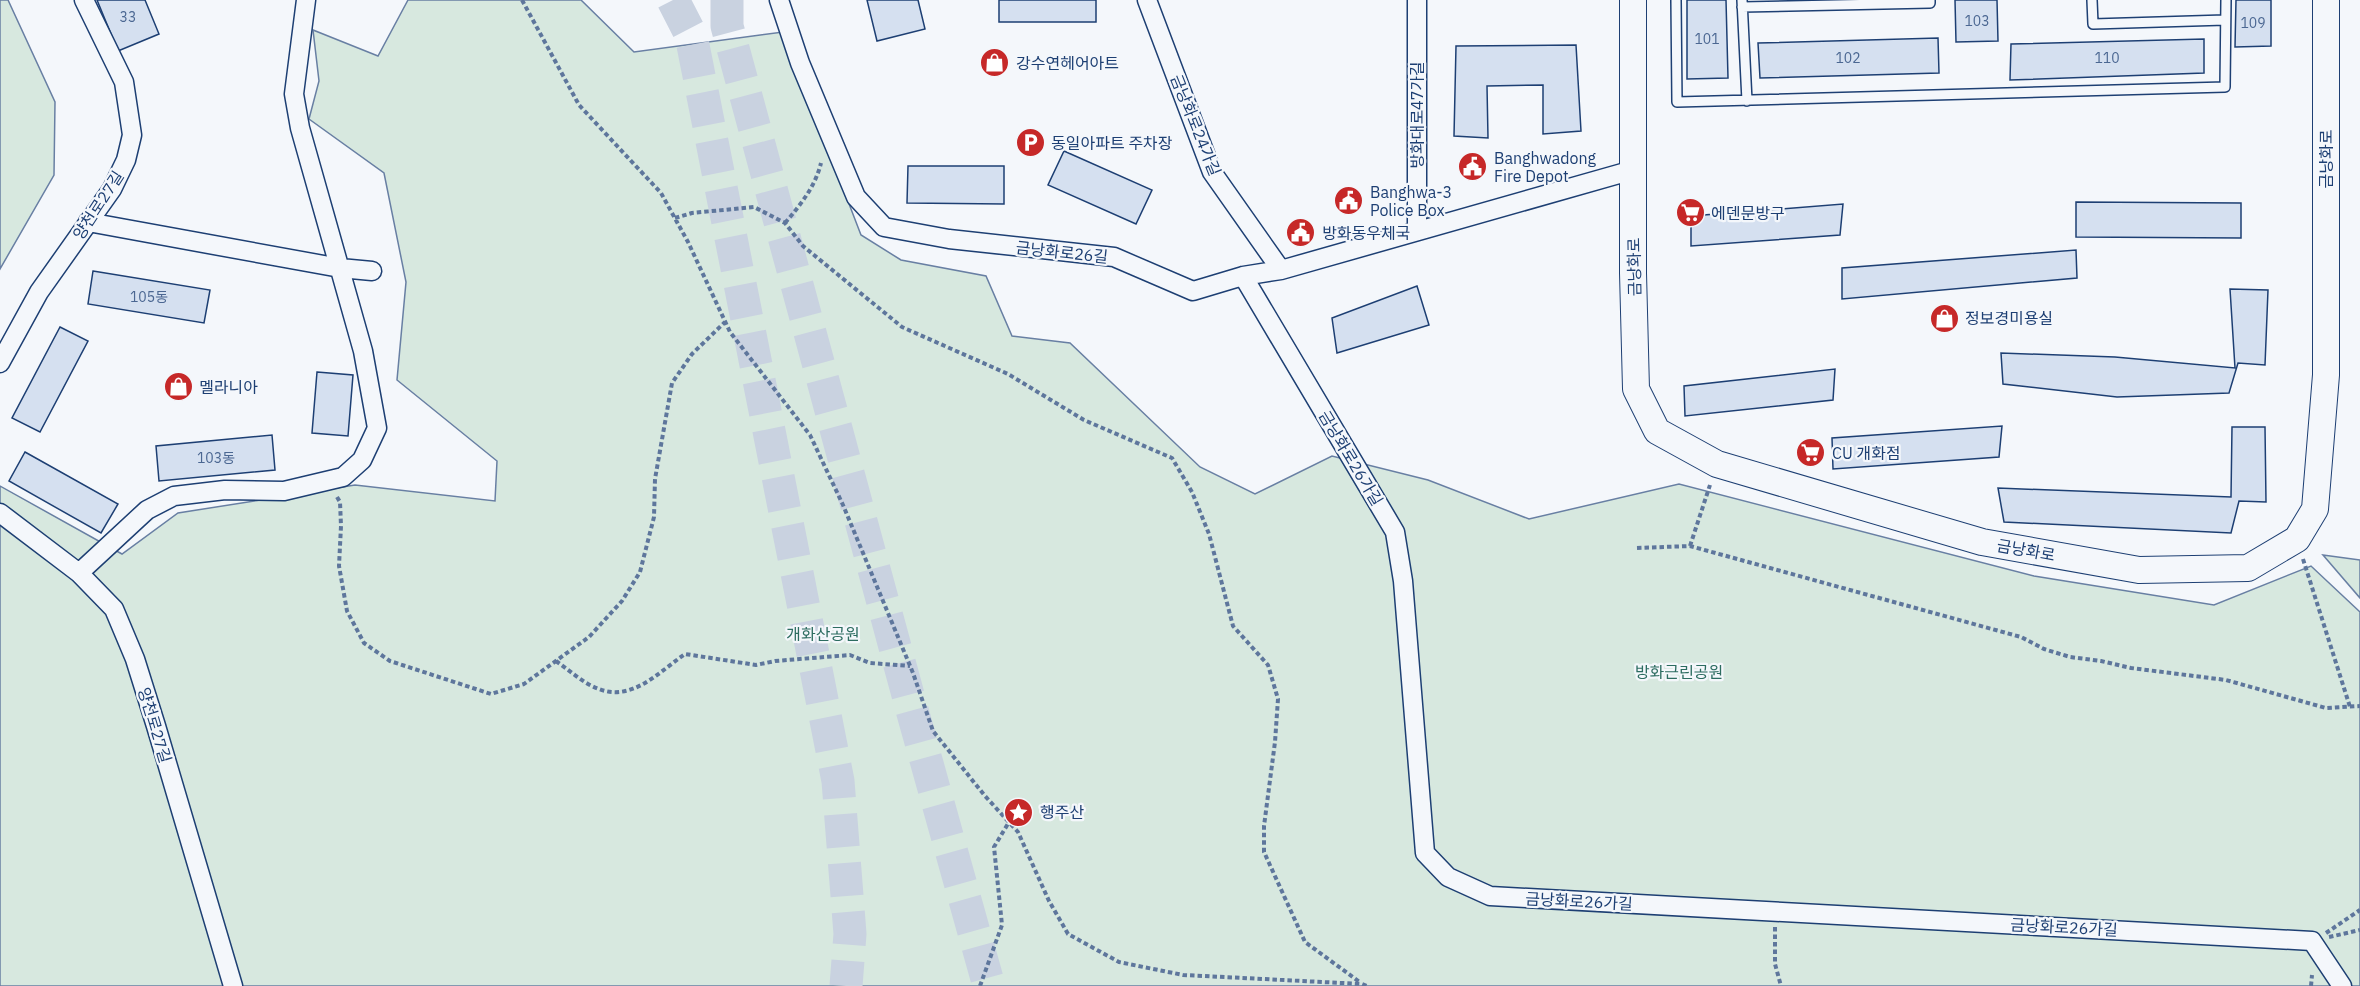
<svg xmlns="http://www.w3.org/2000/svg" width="2360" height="986" font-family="'IBM Plex Sans','Noto Sans KR',sans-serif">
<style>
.green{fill:#d7e8df;stroke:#687fa3;stroke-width:1.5}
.building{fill:#d5e0f0;stroke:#1d3f73;stroke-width:1.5}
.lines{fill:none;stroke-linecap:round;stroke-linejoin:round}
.highway-tunnel{stroke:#c9d2e0;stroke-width:33;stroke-dasharray:33 16;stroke-linecap:butt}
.lane-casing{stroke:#1d3f73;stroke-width:12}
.street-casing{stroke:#1d3f73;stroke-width:21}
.secondary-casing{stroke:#1d3f73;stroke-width:28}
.path{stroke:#5e769c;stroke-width:4;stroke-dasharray:4.5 3;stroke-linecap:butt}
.lane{stroke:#f4f7fb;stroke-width:9}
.street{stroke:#f4f7fb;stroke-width:18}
.secondary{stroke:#f4f7fb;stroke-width:26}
.labels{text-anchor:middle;stroke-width:4.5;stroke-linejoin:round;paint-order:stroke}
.number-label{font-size:14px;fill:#4b6792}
.poi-label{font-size:16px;fill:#1d3f73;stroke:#f4f7fb;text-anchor:start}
.street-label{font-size:16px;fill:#1d3f73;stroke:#f4f7fb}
.park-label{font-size:16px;fill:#2c6c60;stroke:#f4f7fb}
</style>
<rect width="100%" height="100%" fill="#f4f7fb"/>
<path class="green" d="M0,0H8L55,102L54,175L0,269Z
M408,0H581L634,52L783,32L861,235L901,260L986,276L1012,336L1070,343L1200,467L1255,494L1332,456L1428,480L1529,519L1679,484L2034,576L2214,605L2311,566L2360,612V986H0V486L122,554L178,513L355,485L495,501L497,461L397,380L406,282L384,173L309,119L319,81L313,30L378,56Z
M2323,555L2360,560V598Z"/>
<path class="building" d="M97,0H145L159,34L118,51Z
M867,0H918L925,29L877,41Z
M999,0H1096V22H999Z
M1687,0H1726L1728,78L1687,79Z
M1955,0H1997L1998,41L1956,42Z
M2236,0H2271V46L2235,47Z
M1938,38L1939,73L1760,78L1758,43Z
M2204,39V73L2010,80L2011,44Z
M1576,45L1581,131L1543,134V85L1487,86L1488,138L1454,136L1456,46Z
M1064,151L1152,190L1136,224L1048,185Z
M908,166H1004V204L907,203Z
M2076,202L2241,203V238L2076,237Z
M1843,204L1840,235L1691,246V216Z
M2076,250L2077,278L1842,299V268Z
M93,271L210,290L204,323L88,304Z
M1417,286L1429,325L1337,353L1332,318Z
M2230,289L2268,290L2265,365L2238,363L2229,393L2117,397L2003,384L2001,353L2115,357L2235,368Z
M60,327L88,341L40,432L12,418Z
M1835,369L1833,400L1685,416L1684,386Z
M317,372L353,375L348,436L312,433Z
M2002,426L1999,457L1833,469L1832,438Z
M2232,427H2265L2266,502L2239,501L2231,533L2004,522L1998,488L2231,497Z
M272,435L275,470L159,481L156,446Z
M25,452L118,504L101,533L9,481Z"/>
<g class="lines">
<path class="highway-tunnel" d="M673,0L691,35L838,781L850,934L846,986
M727,0V26L914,717L989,986"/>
<defs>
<path id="lane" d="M1676,0L1677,102L2225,87L2226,0
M1742,0L1747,101
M2092,0L2093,24L2225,20
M1742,7L1930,3V0"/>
<path id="street" d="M779,0L800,63L856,197L884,227L949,239L1114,257L1193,291L1243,276L1281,270L1633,170
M1147,0L1212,172L1281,270
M88,222L340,268L372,271
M1417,231V0
M1243,276L1395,532L1403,581L1425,853L1448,877L1490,896L2312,941L2342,986
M0,363L39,292L112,189L126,160L132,135L124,82L84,0
M0,513L79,573L114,609L135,659L156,726L233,986
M79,573L147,510L174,496L225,490L284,491L343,477L362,460L377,428L363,351L300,128L294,94L306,0"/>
<path id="secondary" d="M1633,0V273L1636,389L1657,431L1717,464L1982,542L2139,570L2248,568L2297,539L2315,509L2326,375V0"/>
</defs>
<use href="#lane" class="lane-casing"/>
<use href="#street" class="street-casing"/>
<use href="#secondary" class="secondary-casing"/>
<path class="path" d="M522,0L579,105L661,193L688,242L730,332L810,435L843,505L913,673L933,731L985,796L1018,832L1049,901L1068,934L1119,962L1183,975L1362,984L1367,986
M675,218L692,213L754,207L785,223L803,246L902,327L1008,374L1084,420L1172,458L1192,492L1209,534L1233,626L1268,665L1278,699L1275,742L1264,826V852L1305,942L1361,983
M785,223C801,204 815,187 821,163
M337,497L340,502L341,526L339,566L347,611L364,643L390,661L491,694L524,684L589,637L622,601L640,572L654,517L655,479L672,383L692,354L725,322
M1690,546L1710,485
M1637,548L1690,546L2021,637L2044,649L2070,657L2101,661L2131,668L2226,680L2326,708L2360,706
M2303,559L2350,707
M556,661C569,670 584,684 599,689C632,702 659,672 685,654L756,665L775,661L850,655L870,663L910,666
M1775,927V964L1781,986
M2326,933L2360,910
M2329,937L2360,930
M980,986L1002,925L994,847L1009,822
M2311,986L2312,975"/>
<use href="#lane" class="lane"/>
<use href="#street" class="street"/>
<use href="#secondary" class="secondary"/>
</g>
<defs>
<symbol id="shop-disc" viewBox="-11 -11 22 22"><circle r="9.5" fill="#c62828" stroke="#f4f7fb"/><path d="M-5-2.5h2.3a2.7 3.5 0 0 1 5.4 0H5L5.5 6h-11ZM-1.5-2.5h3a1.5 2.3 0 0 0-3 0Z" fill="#fff"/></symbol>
<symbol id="parking-disc" viewBox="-11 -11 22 22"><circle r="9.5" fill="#c62828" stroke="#f4f7fb"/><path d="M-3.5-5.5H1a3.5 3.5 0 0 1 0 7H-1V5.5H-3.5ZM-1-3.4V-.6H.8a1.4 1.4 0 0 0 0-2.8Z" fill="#fff"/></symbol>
<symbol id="civic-disc" viewBox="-11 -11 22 22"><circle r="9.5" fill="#c62828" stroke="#f4f7fb"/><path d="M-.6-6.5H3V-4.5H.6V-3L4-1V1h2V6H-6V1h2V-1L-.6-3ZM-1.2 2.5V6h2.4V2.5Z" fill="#fff"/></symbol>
<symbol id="supermarket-disc" viewBox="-11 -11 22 22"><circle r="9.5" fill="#c62828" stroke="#f4f7fb"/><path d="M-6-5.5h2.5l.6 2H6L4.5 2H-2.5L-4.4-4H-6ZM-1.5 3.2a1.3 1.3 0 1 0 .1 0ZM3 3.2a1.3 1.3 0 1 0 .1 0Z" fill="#fff"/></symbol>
<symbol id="sight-disc" viewBox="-11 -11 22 22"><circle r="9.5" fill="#c62828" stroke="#f4f7fb"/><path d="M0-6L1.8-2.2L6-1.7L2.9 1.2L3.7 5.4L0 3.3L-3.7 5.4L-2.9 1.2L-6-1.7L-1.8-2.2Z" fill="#fff"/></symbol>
</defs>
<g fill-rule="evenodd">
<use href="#shop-disc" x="978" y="46" width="33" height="33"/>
<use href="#parking-disc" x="1014" y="126" width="33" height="33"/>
<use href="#civic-disc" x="1456" y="150" width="33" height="33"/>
<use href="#civic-disc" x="1332" y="184" width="33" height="33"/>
<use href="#supermarket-disc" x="1674" y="196" width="33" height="33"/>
<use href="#civic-disc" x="1284" y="216" width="33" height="33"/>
<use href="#shop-disc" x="1928" y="302" width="33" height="33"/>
<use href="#shop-disc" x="162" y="370" width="33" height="33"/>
<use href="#supermarket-disc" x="1794" y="436" width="33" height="33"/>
<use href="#sight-disc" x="1002" y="796" width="33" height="33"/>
</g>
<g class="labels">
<g class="number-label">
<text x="128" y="22">33</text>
<text x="1977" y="26">103</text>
<text x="2253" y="28">109</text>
<text x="1707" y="44">101</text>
<text x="1848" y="63">102</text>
<text x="2107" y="63">110</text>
<text x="149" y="302">105동</text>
<text x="216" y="463">103동</text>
</g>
<g class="poi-label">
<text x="1016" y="69">강수연헤어아트</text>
<text x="1051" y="149">동일아파트 주차장</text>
<text x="1494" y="164">Banghwadong<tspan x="1494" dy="18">Fire Depot</tspan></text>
<text x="1370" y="198">Banghwa-3<tspan x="1370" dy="18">Police Box</tspan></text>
<text x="1711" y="219">에덴문방구</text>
<text x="1322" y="239">방화동우체국</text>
<text x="1965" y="324">정보경미용실</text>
<text x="199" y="393">멜라니아</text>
<text x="1832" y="459">CU 개화점</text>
<text x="1040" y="818">행주산</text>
</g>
<g class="street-label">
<text transform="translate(1417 115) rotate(-90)" y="6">방화대로47가길</text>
<text transform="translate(1196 125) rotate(68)" y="6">금낭화로24가길</text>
<text transform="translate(2326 159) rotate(-90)" y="6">금낭화로</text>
<text transform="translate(98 205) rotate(-57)" y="6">양천로27길</text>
<text transform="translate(1062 252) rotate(6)" y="6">금낭화로26길</text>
<text transform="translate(1634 267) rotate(-91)" y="6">금낭화로</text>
<text transform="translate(1351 458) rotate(59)" y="6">금낭화로26가길</text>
<text transform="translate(2026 550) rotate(10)" y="6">금낭화로</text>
<text transform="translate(155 725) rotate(73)" y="6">양천로27길</text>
<text transform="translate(1579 901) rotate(3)" y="6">금낭화로26가길</text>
<text transform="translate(2064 927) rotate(3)" y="6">금낭화로26가길</text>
</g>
<g class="park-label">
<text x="823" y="640">개화산공원</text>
<text x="1679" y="678">방화근린공원</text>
</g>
</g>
</svg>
